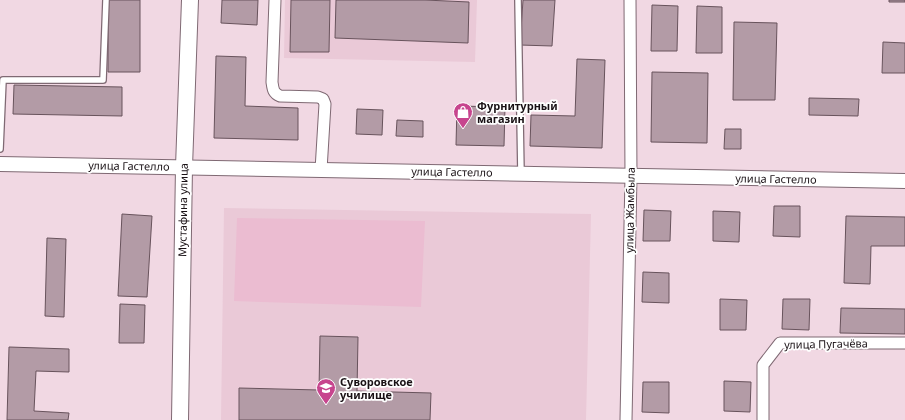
<svg xmlns="http://www.w3.org/2000/svg" width="905" height="420" font-family="'Noto Sans',sans-serif">
<style>
.built{fill:#eac9d7}
.green{fill:#ebbcd1}
.building{fill:#b39ba6;stroke:#68535c}
.lines{fill:none;stroke-linecap:round;stroke-linejoin:round}
.service-casing{stroke:#7f6973;stroke-width:8}
.minor-casing{stroke:#7f6973;stroke-width:13}
.tertiary-casing{stroke:#7f6973;stroke-width:16}
.secondary-casing{stroke:#7f6973;stroke-width:18}
.service{stroke:#fff;stroke-width:5.5}
.minor{stroke:#fff;stroke-width:11}
.tertiary{stroke:#fff;stroke-width:14}
.secondary{stroke:#fff;stroke-width:16}
.labels{text-anchor:middle;stroke-width:3.5;stroke-linejoin:round;paint-order:stroke}
.poi-label{font-size:11px;font-weight:bold;fill:#191115;stroke:#fff;text-anchor:start}
.street-label{font-size:11px;fill:#191115;stroke:#fff}
</style>
<rect width="100%" height="100%" fill="#f1d8e3"/>
<path class="built" d="M285,0H477L475,62L284,58Z
M224,208L591,214L586,420H221Z"/>
<path class="green" d="M237,218L425,221L421,307L234,301Z"/>
<path class="building" d="M108,0H140V72H108Z
M222,0H258L257,25L221,23Z
M291,0H330L329,52H290Z
M336,0H425L469,2L468,43L335,38Z
M523,0H555L552,46L520,45Z
M889,0H905V2H889Z
M652,5L678,6L677,51H651Z
M697,6L722,7V53H696Z
M734,22L777,23L775,100H733Z
M883,42L905,43V73H882Z
M216,56L246,57L245,106L298,108V140L214,138Z
M577,59L605,60L602,148L530,146L531,115L575,116Z
M652,72L708,73L707,143L651,142Z
M14,85L122,87V116L13,114Z
M809,98L859,99L858,116L809,115Z
M457,106L505,107L504,146L456,145Z
M357,109L383,110L382,135L356,134Z
M397,120L423,121V137L396,136Z
M725,129H741V149H724Z
M774,206H800V237L773,236Z
M644,210L671,211L670,241H643Z
M713,211L740,212L739,242L713,241Z
M122,214L152,216L147,297L118,296Z
M846,216L905,217V246H871L870,284L844,283Z
M47,238L66,239L64,317L45,316Z
M643,272L669,273V303L642,302Z
M720,299L747,300L746,330H720Z
M783,299H810L809,330L782,329Z
M120,304L145,305L144,343H119Z
M841,308L905,309V334L840,333Z
M320,336L358,337L357,391L431,393L430,420H239V388L319,390Z
M9,347L69,349V372L36,371L34,411L69,413L68,420H7Z
M724,381L751,382L750,412L724,411Z
M643,382H669V413L642,412Z"/>
<g class="lines">
<defs>
<path id="service" d="M518,0L521,174
M0,149L3,80H103L106,0"/>
<path id="minor" d="M275,0L272,82C273,89 273,93 280,96L318,97L323,99L325,104L321,170
M626,420L631,176L630,0
M763,420V365L780,343H905"/>
<path id="tertiary" d="M0,164L905,181"/>
<path id="secondary" d="M180,420L184,167L190,0"/>
</defs>
<use href="#service" class="service-casing"/>
<use href="#minor" class="minor-casing"/>
<use href="#tertiary" class="tertiary-casing"/>
<use href="#secondary" class="secondary-casing"/>
<use href="#service" class="service"/>
<use href="#minor" class="minor"/>
<use href="#tertiary" class="tertiary"/>
<use href="#secondary" class="secondary"/>
</g>
<defs>
<symbol id="shop-pin" viewBox="-11 -11 22 30"><path d="M0 17L-7.5 6A9.5 9.5 0 1 1 7.5 6Z" fill="#c7458e" stroke="#fff"/><path d="M-5-2.5h2.3a2.7 3.5 0 0 1 5.4 0H5L5.5 6h-11ZM-1.5-2.5h3a1.5 2.3 0 0 0-3 0Z" fill="#fff"/></symbol>
<symbol id="school-pin" viewBox="-11 -11 22 30"><path d="M0 17L-7.5 6A9.5 9.5 0 1 1 7.5 6Z" fill="#c7458e" stroke="#fff"/><path d="M0-5L7-2L0 1L-7-2ZM-4 1L0 2.5L4 1V4Q0 6-4 4Z" fill="#fff"/></symbol>
</defs>
<g fill-rule="evenodd">
<use href="#shop-pin" x="452" y="101" width="22" height="30"/>
<use href="#school-pin" x="315" y="377" width="22" height="30"/>
</g>
<g class="labels">
<g class="poi-label">
<text x="477" y="110">Фурнитурный<tspan x="477" dy="13">магазин</tspan></text>
<text x="340" y="386">Суворовское<tspan x="340" dy="13">училище</tspan></text>
</g>
<g class="street-label">
<text transform="translate(129 166) rotate(1)" y="4">улица Гастелло</text>
<text transform="translate(452 172) rotate(1)" y="4">улица Гастелло</text>
<text transform="translate(776 179) rotate(1)" y="4">улица Гастелло</text>
<text transform="translate(183 210) rotate(-89)" y="4">Мустафина улица</text>
<text transform="translate(630 210) rotate(-89)" y="4">улица Жамбыла</text>
<text transform="translate(826 344) rotate(-1)" y="4">улица Пугачёва</text>
</g>
</g>
</svg>
